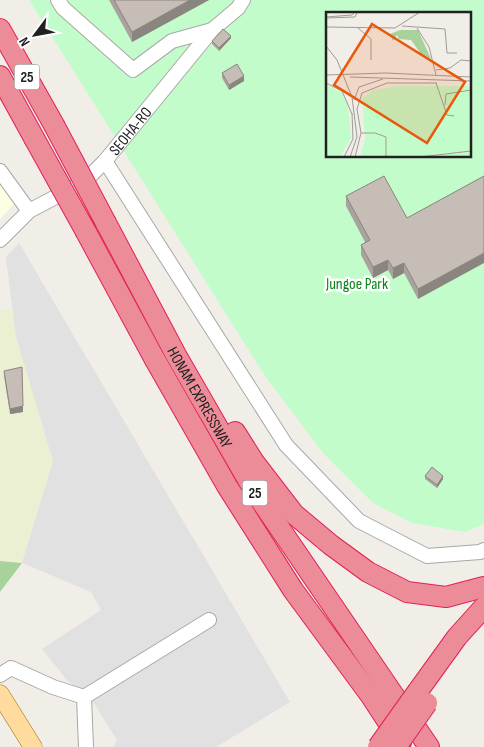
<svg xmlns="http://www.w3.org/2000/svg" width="484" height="747" font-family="'Sofia Sans Condensed',sans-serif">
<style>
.education{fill:#fdffe2}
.farmland{fill:#ecf0d2}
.forest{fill:#a7d29a}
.park{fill:#c3fccb;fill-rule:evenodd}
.parking{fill:#e1e1e1}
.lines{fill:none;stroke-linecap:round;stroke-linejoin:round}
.minor-casing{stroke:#a8a8a8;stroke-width:16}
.major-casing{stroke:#9d7200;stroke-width:19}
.highway-casing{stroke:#e32058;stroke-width:22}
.minor{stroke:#fff;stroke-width:14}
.major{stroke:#ffdb9e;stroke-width:18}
.highway{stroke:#eb8c98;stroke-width:20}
.highway-bridge-casing{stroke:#e32058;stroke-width:22;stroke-linecap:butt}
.highway-bridge{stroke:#eb8c98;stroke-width:20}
.wall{fill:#aaa39d}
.shaded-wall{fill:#8b857f}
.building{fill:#c6beb6;stroke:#8b857f}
.labels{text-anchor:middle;stroke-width:5;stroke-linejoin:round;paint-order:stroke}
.shield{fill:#fff;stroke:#646464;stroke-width:1}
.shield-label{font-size:15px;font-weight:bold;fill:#212121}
.street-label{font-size:16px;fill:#212121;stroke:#fff}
.park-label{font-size:16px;fill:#078619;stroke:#fff}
.inset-road{fill:none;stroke:#9e9c98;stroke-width:1}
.view{fill:#e8590c;fill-opacity:0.15;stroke:#e8590c;stroke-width:2.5}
.inset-edge{fill:none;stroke:#212121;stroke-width:2.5}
</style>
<rect width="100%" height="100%" fill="#f1eee7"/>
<path class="education" d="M0,185L15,203L0,219Z"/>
<path class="farmland" d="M12,308L16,337L53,461L22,563L0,561V311Z"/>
<path class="forest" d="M0,561L22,563L0,592Z"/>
<path class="park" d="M29,0H484V524L465,532L412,523L373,503L323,453L265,376ZM328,14H470V156H328Z"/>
<path class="parking" d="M19,243L290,702L216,747H113L117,740L95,705L66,679L42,649L101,610L91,592L22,563L53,461L16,337L6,257Z"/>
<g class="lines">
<defs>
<g id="minor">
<path d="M58,0L63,8L133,70L172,41L212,30"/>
<path d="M105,161L286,445L359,521L427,556L480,552L484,550"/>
<path d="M0,171L29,211"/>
<path id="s1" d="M0,240L29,211L84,182L105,161L212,30L238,8L243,0"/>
<path d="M0,675L11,668L53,687L84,697L209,620"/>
<path d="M84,697L86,747"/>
</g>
<path id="major" d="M0,694L33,747"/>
<g id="highway">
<path d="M0,29L54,125"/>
<path d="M0,76L34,138"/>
<path id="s2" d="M106,223L176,355L255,492L429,747"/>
<path d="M86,232L154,358L227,486L293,590L371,696L401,742"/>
<path d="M235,432L254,462L294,514L331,545L368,572L407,592L446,597L484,587"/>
<path d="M418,691L457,637L484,607"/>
</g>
</defs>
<use href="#minor" class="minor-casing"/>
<use href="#major" class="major-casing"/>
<use href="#highway" class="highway-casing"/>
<use href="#minor" class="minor"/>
<use href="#major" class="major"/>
<use href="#highway" class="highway"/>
<defs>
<path id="highway-bridge" d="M54,125L106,223
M34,138L86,232
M378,747L418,691
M396,747L427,703"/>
</defs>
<use href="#highway-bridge" class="highway-bridge-casing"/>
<use href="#highway-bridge" class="highway-bridge"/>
</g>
<path class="wall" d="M109,0H209L132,42Z
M231,38L219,51L212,44V41Z
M222,73L244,81L229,90L222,78Z
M484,176L418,299L404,273L393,279L388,270L373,278L361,255V245L365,242L346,206V196L407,218Z
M4,371L23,412L10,414L4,376Z
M425,476L443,479L437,488L425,479Z"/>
<path class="shaded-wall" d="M190,0H209L132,42V32Z
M231,36V38L219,51V48Z
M244,76V81L229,90V85Z
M484,253V263L418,299V289Z
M388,260V270L373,278V267Z
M404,263V273L393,279V268Z
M23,406V412L10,414V409Z
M443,476V479L437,488V485Z"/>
<path class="building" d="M114,0H190L132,32Z
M223,29L231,36L219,48L212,41Z
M237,64L244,76L229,85L222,73Z
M384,176L407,218L484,176V253L418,289L404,263L393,268L388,260L373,267L361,245L370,240L346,196Z
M22,367L23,406L10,409L4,371Z
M432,467L443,476L437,485L425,476Z"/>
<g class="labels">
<g class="shield">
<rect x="14.5" y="64.5" width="25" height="25" rx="4"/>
<rect x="242.5" y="480.5" width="25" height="25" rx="4"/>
</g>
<g class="shield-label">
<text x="27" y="82">25</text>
<text x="255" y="498">25</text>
</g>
<g class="street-label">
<text dy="6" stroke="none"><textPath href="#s1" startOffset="172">SEOHA-RO</textPath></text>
<text dy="6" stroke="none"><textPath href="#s2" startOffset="198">HONAM EXPRESSWAY</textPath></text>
</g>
<g class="park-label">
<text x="357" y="289">Jungoe Park</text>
</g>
</g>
<g transform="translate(326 12)">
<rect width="145" height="145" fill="#f1eee7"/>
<path d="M74,18H92L105,47L95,42L85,28L73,27L71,23L67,29L64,22Z" fill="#a7d29a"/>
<path d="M0,73L15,80L22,93L25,126L14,145H0ZM71,74H145V145H34L39,127L36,87L47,78Z" fill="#c3fccb"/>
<path class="inset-road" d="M0,5L26,3L29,0M0,6L29,5L31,0M76,14L119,17L121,41H131M0,15L69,16L94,0M32,16L45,27M91,16L103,35L110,63M0,34L11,48L26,85L31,125L24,145M45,48V27M110,58L124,56L135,48L145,49M0,63L60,61L145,65M24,65L145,69M0,71L16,79L26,102M110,71L121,103L128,104M28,88L33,75L57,67M119,93L120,82L145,78M35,121L31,97L36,81L61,71H111M18,145L27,127L26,101M29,145L35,121H49L60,125V145M94,145L145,139"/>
<path class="view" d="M46,12L139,70L101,131L8,73Z"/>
<rect width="145" height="145" class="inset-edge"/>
</g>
<g transform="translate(35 35) rotate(238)" stroke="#ffffff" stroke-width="4" paint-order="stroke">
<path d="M0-4L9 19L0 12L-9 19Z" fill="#212121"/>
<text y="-8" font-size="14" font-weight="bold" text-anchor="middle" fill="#212121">N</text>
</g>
</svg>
